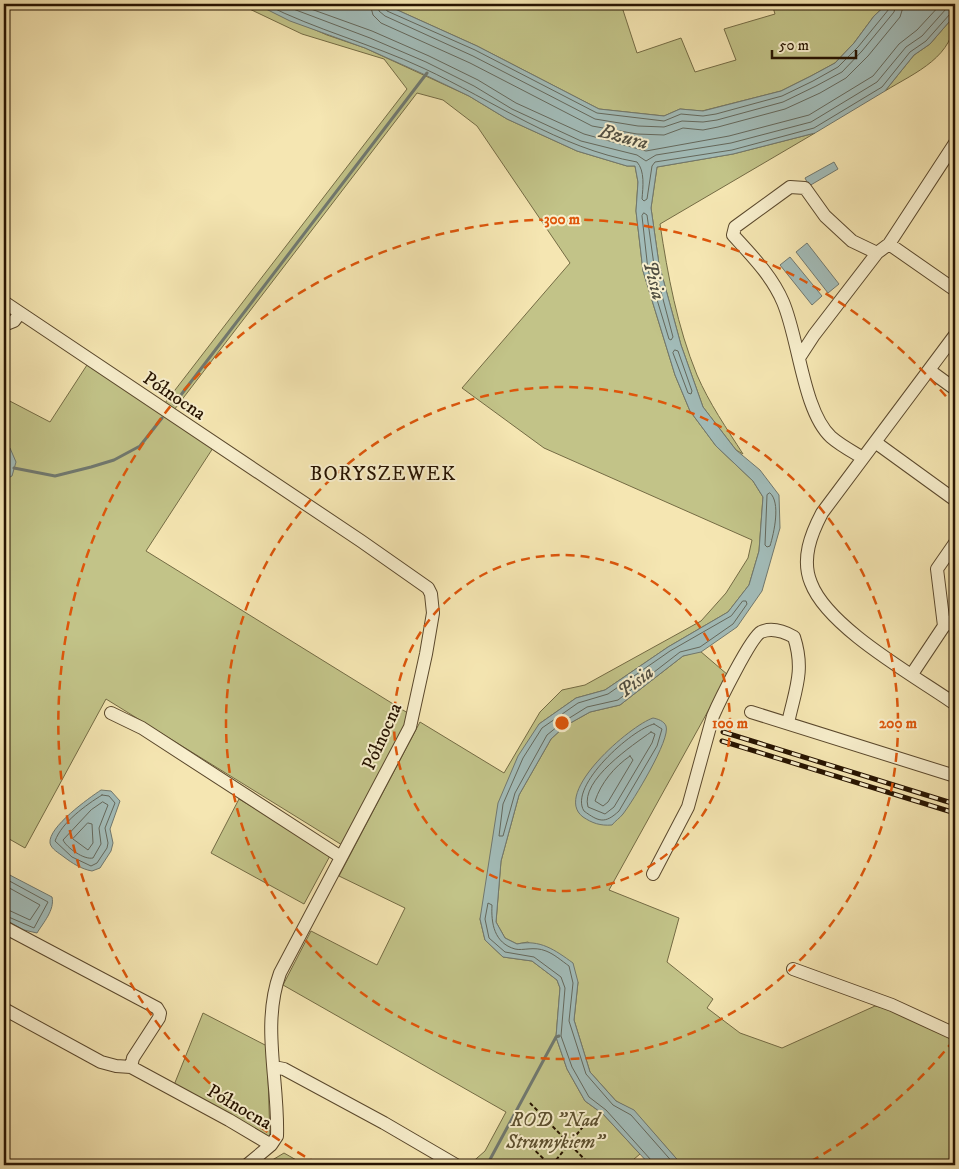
<svg xmlns="http://www.w3.org/2000/svg" width="959" height="1169" font-family="'IM FELL DW Pica',serif">
<style>
.green{fill:#c2c388;stroke:#746b44}
.water{fill:#a2bcb9;stroke:#70786f}
.lines{fill:none;stroke-linecap:round;stroke-linejoin:round}
.shore{stroke:#64685c;stroke-width:1}
.stream{stroke:#70786f;stroke-width:3}
.minor-casing{stroke:#5a482c;stroke-width:14}
.path{stroke:#261300;stroke-width:2;stroke-dasharray:4 2.5;stroke-linecap:butt}
.minor{stroke:#f8efcd;stroke-width:12}
.rail-casing{stroke:#261300;stroke-width:5}
.rail{stroke:#f8efcd;stroke-width:3;stroke-dasharray:9;stroke-linecap:butt}
.ring{fill:none;stroke:#de560b;stroke-width:2.5;stroke-dasharray:9 6}
.labels{text-anchor:middle;stroke-width:4;stroke-linejoin:round;paint-order:stroke}
.street-label{font-size:19px;fill:#261300;stroke:#f8efcd}
.park-label{font-size:19px;font-style:italic;fill:#5d5130;stroke:#f8efcd}
.water-label{font-size:20px;font-style:italic;fill:#514e41;stroke:#f8efcd}
.neighbourhood-label{font-size:20px;letter-spacing:1px;fill:#261300;stroke:#f8efcd}
.centre{fill:#de560b;stroke:#f8efcd;stroke-width:2.5}
.ring-label{font-size:15px;text-anchor:middle;font-weight:bold;fill:#de560b;stroke:#f8efcd;stroke-width:4;stroke-linejoin:round;paint-order:stroke}
</style>
<rect width="100%" height="100%" fill="#f5e6b2"/>
<filter id="stains"><feTurbulence type="fractalNoise" baseFrequency=".004" numOctaves="4"/><feColorMatrix values="0 0 0 0 .2 0 0 0 0 .09 0 0 0 0 .02 0 0 0 .5 -.17"/></filter>
<radialGradient id="worn" r=".72"><stop offset=".6" stop-color="#630" stop-opacity="0"/><stop offset="1" stop-color="#630" stop-opacity=".3"/></radialGradient>
<path class="green" d="M239,4H256L327,35L365,48L469,96L507,119L577,151L627,166H635L638,182L636,211L643,271L675,375L690,411L716,446L753,481L763,497L759,551L749,585L728,612L668,647L605,690L576,698L539,724L480,919L485,940L503,957L532,961L557,980L560,988L556,1037L567,1069L585,1101L603,1114L640,1154L627,1165H469L485,1151L506,1112L283,985L311,931L377,965L405,908L339,876L420,722L504,773L540,712L562,690L585,685L701,621L726,593L748,558L752,540L544,448L462,388L570,263L477,126L443,100L417,93L174,410L165,403L407,89L384,59L302,34Z
M384,4H621L637,53L681,38L695,72L736,60L724,29L775,14L772,4H887L874,16L854,43L835,63L811,76L781,91L702,111L680,109L664,116L599,109L477,46Z
M955,15C955,57 916,72 885,91L914,55L930,44Z
M815,133L660,224C668,276 677,326 697,375C709,403 727,429 743,454L736,450L703,407L681,345L659,264L651,208L657,167L733,154Z
M87,365L213,448L146,551L411,715L342,845L106,699L25,848L4,836V398L50,422Z
M700,651L728,675L609,890L679,918L667,962L713,999L707,1008L740,1033L782,1048L875,1006L888,1009L955,1039V1165H682L634,1111L616,1101L590,1072L574,1020L578,982L528,942L517,944L505,938L496,922L501,861L519,795L551,739L565,726L590,712L620,705L683,656Z
M239,799L331,854L304,904L211,853Z
M203,1013L267,1046L270,1138L174,1085Z
M284,1153L305,1165H264Z"/>
<path class="water" d="M256,4H384L477,46L599,109L664,116L680,109L703,111L781,91L811,76L835,63L854,43L874,16L887,4H955V15L930,44L914,55L885,91L815,133L733,154L657,167L651,208L659,264L681,345L703,407L736,450L760,470L779,495L780,528L762,591L737,627L701,652L683,656L620,705L590,712L565,726L551,739L519,795L501,861L496,922L505,938L517,944C540,939 555,950 573,963L578,982L574,1020L590,1072L616,1101L634,1110L682,1165H650L603,1114L585,1101L567,1069L556,1037L560,988L557,980L532,961L503,957L485,940L480,919L498,803L518,756L539,724L576,698L605,690L668,647L728,612L749,585L759,551L763,497L753,481L716,446L690,411L675,375L643,271L636,211L638,182L635,166H627L577,151L507,119L469,96L421,73L365,48L290,21Z
M834,162L838,169L809,186L805,178Z
M807,243L839,284L828,293L796,252Z
M790,257L822,296L812,305L780,265Z
M4,447L10,448L16,462L12,476L4,480Z
M653,718C658,719 664,721 666,726C671,739 633,801 623,814C620,818 615,821 612,825C600,826 592,823 583,817C551,793 631,725 653,718Z
M101,790L111,791L120,801L110,829L113,843L111,851L100,868L92,871C81,869 72,863 64,857C59,853 51,849 50,843C48,827 89,798 101,790Z
M4,872L52,897C55,910 43,923 37,933L24,930L4,919Z"/>
<g class="lines">
<path class="shore" d="M265,4C316,30 372,44 423,68C494,101 558,148 637,162C645,171 643,187 642,199L644,201L647,199L652,166L655,162L732,150L814,128L882,87L910,52L926,41L950,14L955,13
M280,4L370,38L426,62L474,86L512,109L581,141L637,155L646,161L656,155L731,143L811,122L877,82L906,47L922,36L946,9L955,6
M297,4L372,31L429,56L478,80L516,103L584,134L646,151L729,136L809,115L873,76L899,44L917,30L941,4
M370,4L373,15L381,23L470,63L592,126L637,134L664,135L683,128L703,130L718,127L785,109L820,93L846,78L868,56L900,17L904,4
M378,4L379,11L385,16L473,56L595,119L638,126L664,127L682,121L703,122L717,120L783,102L816,86L842,72L862,51L894,12L896,4
M384,4L387,11L475,50L597,113L664,121L681,114L703,116L716,114L782,96L813,81L838,67L858,47L889,9L890,4
M644,213L647,215L654,265L673,337L671,340L669,339L648,270L642,216Z
M675,350L678,351L692,391L691,394L688,393L673,353Z
M770,493C781,502 774,533 770,546L767,547L765,545L767,495Z
M743,601H746L747,604L733,624L700,647L680,652L618,700L587,707L563,722L547,735L515,793L503,836H499L503,804L523,758L542,728L578,703L608,694L670,651L731,616Z
M654,724L662,729L657,746L619,811C605,824 599,822 584,811C568,786 632,729 654,724Z
M651,732L655,734L652,743L614,807L605,814L588,807C580,780 633,745 651,732Z
M630,756L633,760L608,802L603,806L595,801C601,783 614,767 630,756Z
M102,795L109,796L115,803L105,828L108,843L107,848L97,863L91,866L72,857L55,841C62,822 86,805 102,795Z
M103,802L108,805L99,828L101,844L93,858C84,860 67,848 63,840L91,810Z
M88,823L92,824L93,843L88,850L73,839Z
M4,878L48,902L34,928L4,915
M4,885L40,905L30,920L4,908
M653,1165L651,1160L606,1110L589,1097L572,1067L561,1036L565,988L561,977L534,957L505,952L489,938L485,919L488,903L492,905C491,923 494,943 515,949C523,951 534,946 546,951C554,954 562,961 569,966L573,983L569,1021L586,1074L613,1105L631,1115L675,1165"/>
<path class="stream" d="M174,404L427,73
M14,468L55,476L91,467L114,460L140,446L162,418
M487,1165L556,1037L559,1036"/>
<defs>
<path id="minor" d="M889,244L955,290
M4,302L361,541L428,588L431,594L433,613L426,654L410,727L280,973C261,1025 279,1082 277,1136L271,1145L229,1120L131,1067
M4,325L14,321L20,313
M955,335L822,513C811,534 801,559 811,583C828,628 915,676 955,704
M799,358L814,335L877,253L889,244L955,143
M929,370L955,389
M875,442L955,500
M863,458C853,452 840,445 831,437C803,411 799,339 783,302C772,276 752,256 733,235L735,227L790,187L805,188L825,216L852,241L877,253
M944,626L937,569L955,543
M912,674L944,626L955,620
M751,712L955,776
M111,713L142,728L341,857
M653,874L688,807L713,716C719,702 751,637 761,632C772,627 785,632 794,637C805,671 795,690 788,723
M4,927L157,1008L160,1013L159,1018L133,1058L131,1067
M793,969L892,1005L955,1034
M4,1009L101,1062L116,1066L131,1067
M274,1067L284,1069L384,1123L456,1165
M247,1165L271,1145"/>
</defs>
<use href="#minor" class="minor-casing"/>
<path class="path" d="M530,1103L590,1165
M517,1133L550,1165
M552,1165L590,1118"/>
<use href="#minor" class="minor"/>
<defs>
<path id="rail" d="M723,732L955,804
M722,741L955,813"/>
</defs>
<use href="#rail" class="rail-casing"/>
<use href="#rail" class="rail"/>
</g>
<g class="ring">
<circle cx="562" cy="723" r="168"/>
<circle cx="562" cy="723" r="336"/>
<path d="M954 1040A504 504 0 0 1 806 1164M318 1164A504 504 0 1 1 954 406"/>
</g>
<g class="labels">
<g class="street-label">
<text transform="translate(175 395) rotate(34)" y="7">Północna</text>
<text transform="translate(381 736) rotate(-66)" y="7">Północna</text>
<text transform="translate(240 1106) rotate(30)" y="7">Północna</text>
</g>
<g class="park-label">
<text x="555" y="1126">ROD "Nad<tspan x="555" dy="22">Strumykiem"</tspan></text>
</g>
<g class="water-label">
<text transform="translate(624 136) rotate(15)" y="7">Bzura</text>
<text transform="translate(655 280) rotate(76)" y="7">Pisia</text>
<text transform="translate(635 681) rotate(-37)" y="7">Pisia</text>
</g>
<g class="neighbourhood-label">
<text x="383" y="480">BORYSZEWEK</text>
</g>
</g>
<circle cx="562" cy="723" r="8" class="centre"/>
<g class="ring-label">
<text x="562" y="224">300 m</text>
<text x="730" y="728">100 m</text>
<text x="898" y="728">200 m</text>
</g>
<rect width="959" height="1169" fill="none" stroke="#f5e6b2" stroke-width="20"/>
<rect x="5" y="5" width="949" height="1159" fill="none" stroke="#261300" stroke-width="2.5"/>
<rect x="10" y="10" width="939" height="1149" fill="none" stroke="#261300"/>
<path d="M772 50v8h84v-8" fill="none" stroke="#261300" stroke-width="2.5"/>
<text x="779" y="50" font-size="15" fill="#261300" stroke="#f8efcd" stroke-width="4" paint-order="stroke">50 m</text>
<rect width="100%" height="100%" filter="url(#stains)"/>
<rect width="100%" height="100%" fill="url(#worn)"/>
</svg>
